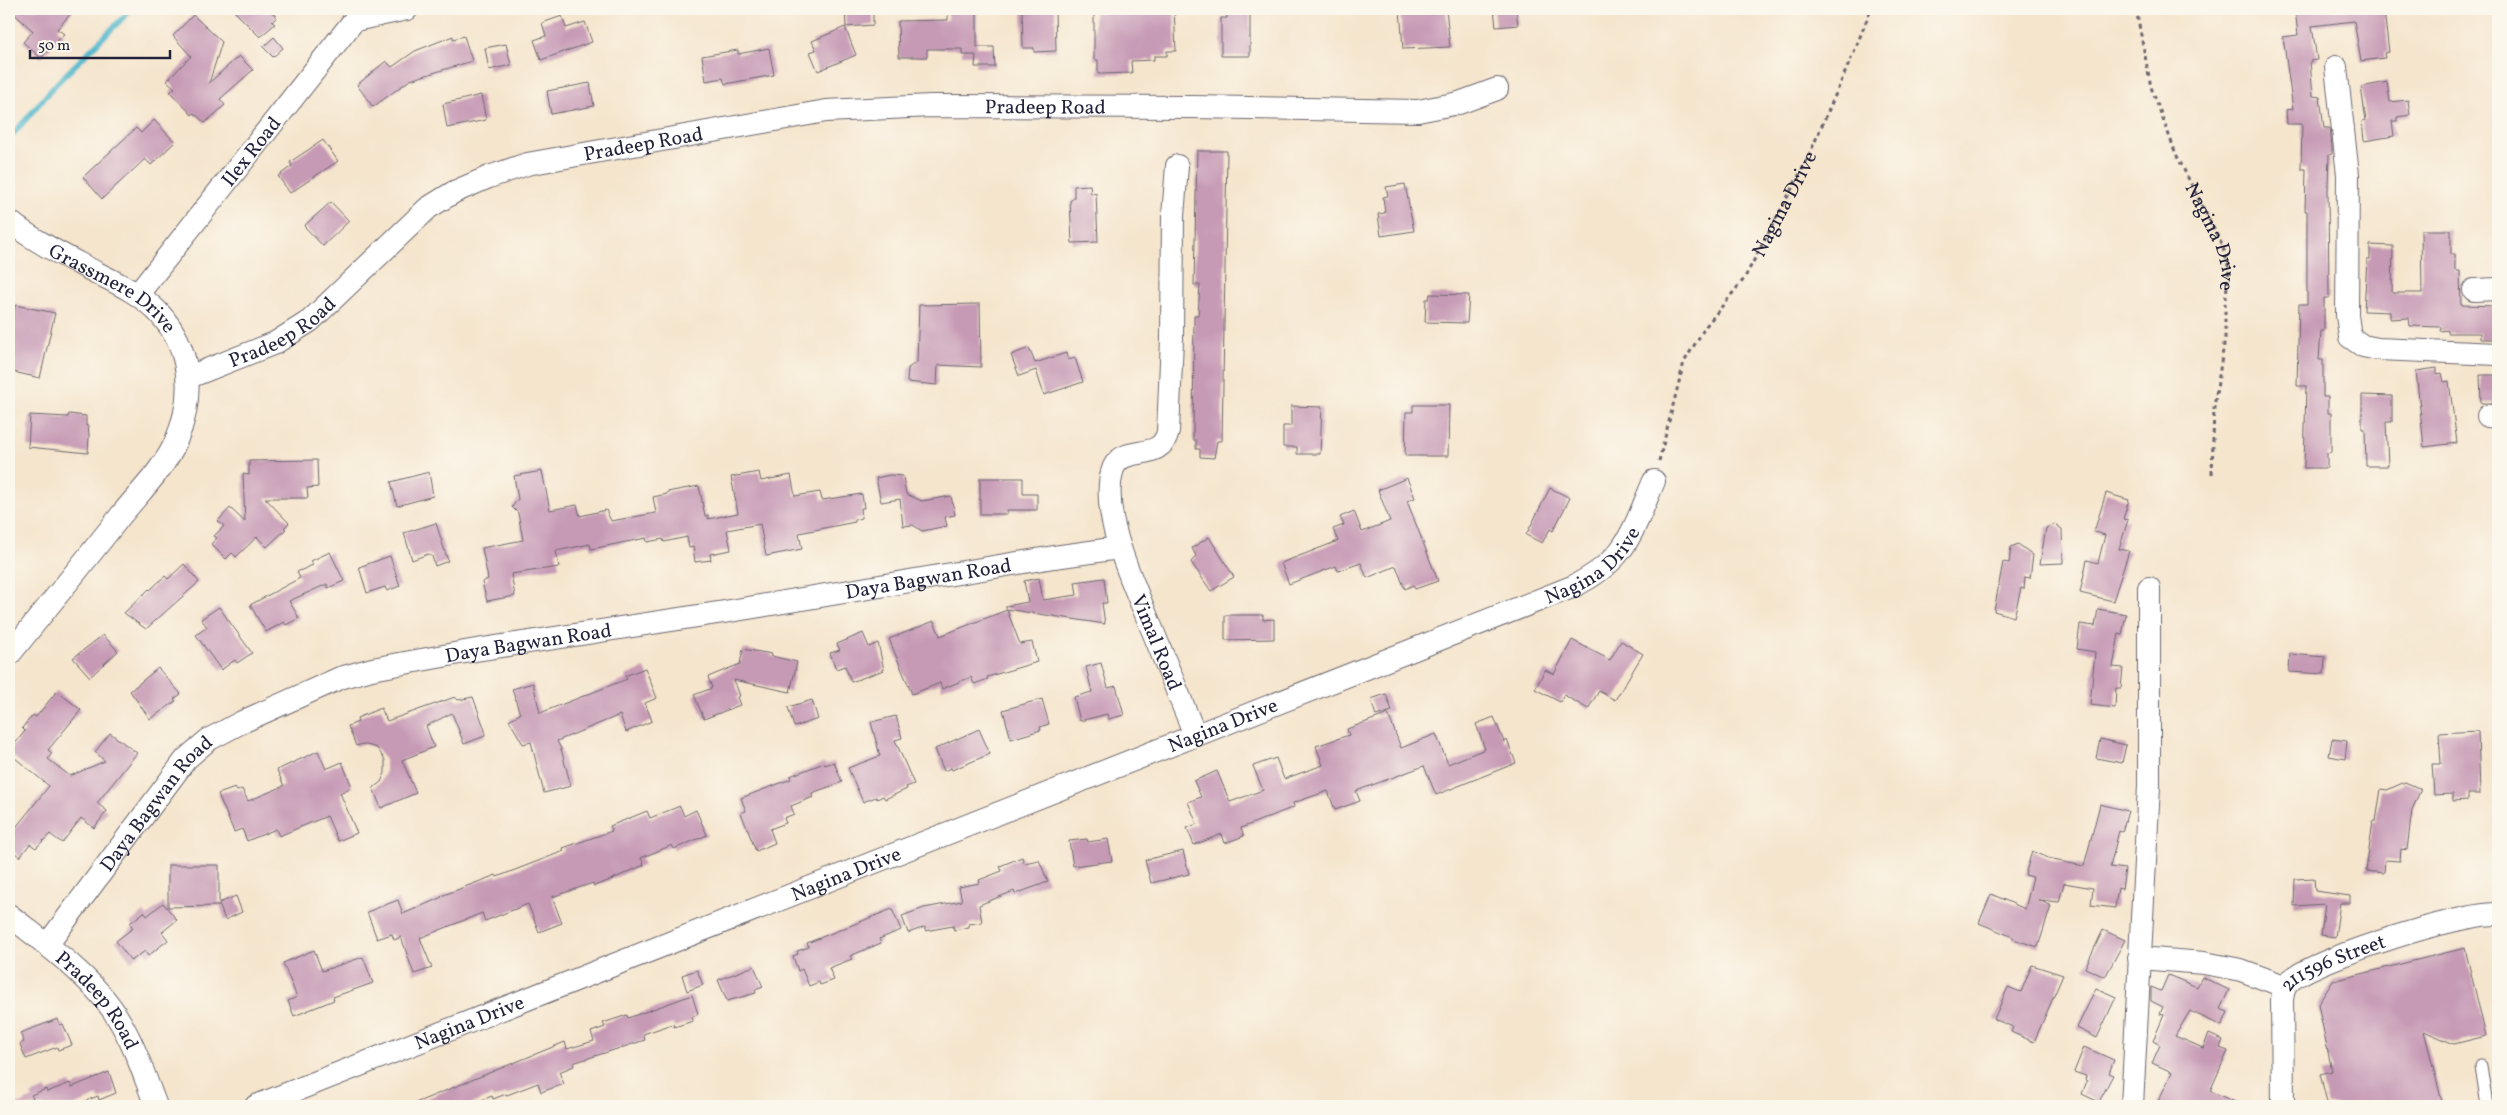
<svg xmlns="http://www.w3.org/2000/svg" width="2507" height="1115" font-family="Vollkorn,serif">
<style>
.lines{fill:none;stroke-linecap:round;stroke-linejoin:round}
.stream{stroke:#4db6cb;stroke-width:5.5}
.building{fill:#c69ab5}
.lane-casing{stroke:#6c666e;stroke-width:13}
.street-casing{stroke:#6c666e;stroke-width:24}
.path{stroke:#6c666e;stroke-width:3;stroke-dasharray:4 4;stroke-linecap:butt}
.lane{stroke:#fff;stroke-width:11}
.street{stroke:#fff;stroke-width:22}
.labels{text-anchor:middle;stroke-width:4;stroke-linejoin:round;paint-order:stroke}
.street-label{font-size:20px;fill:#22223b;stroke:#fbf7ec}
</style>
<rect width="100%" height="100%" fill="#fbf7ec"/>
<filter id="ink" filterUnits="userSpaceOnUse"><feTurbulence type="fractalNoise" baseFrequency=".02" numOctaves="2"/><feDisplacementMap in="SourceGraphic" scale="10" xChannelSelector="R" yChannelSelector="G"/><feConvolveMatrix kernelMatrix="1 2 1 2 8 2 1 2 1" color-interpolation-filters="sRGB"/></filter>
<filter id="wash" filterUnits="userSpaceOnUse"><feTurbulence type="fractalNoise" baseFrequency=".0096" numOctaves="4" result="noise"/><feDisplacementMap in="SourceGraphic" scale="20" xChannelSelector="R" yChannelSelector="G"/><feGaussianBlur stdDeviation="1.12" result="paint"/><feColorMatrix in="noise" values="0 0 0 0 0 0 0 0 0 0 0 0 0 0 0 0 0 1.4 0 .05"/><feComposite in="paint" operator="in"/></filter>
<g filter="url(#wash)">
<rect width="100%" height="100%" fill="#f5e5cd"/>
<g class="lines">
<path class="stream" d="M9,139L57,83L132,9"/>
</g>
<g id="blocks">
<path class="building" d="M9,9H75L57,29L64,34L41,58L23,42L33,31Z
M232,9H268L277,17L272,22L275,24L260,37Z
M845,9H873V25L846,27Z
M948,9H977V47H994L995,67H975L976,55H962V49H927V57H899L898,21L948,20Z
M1022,9H1055L1056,51L1034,52V48H1023Z
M1143,9H1174L1176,51H1167V56H1154V60L1131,61L1132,73L1098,74V60H1094V12L1143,11Z
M1226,9H1250V56H1221V18H1227Z
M1400,9H1446L1450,47L1403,49Z
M1494,9H1516L1518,25L1496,27Z
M2295,9H2378V11H2384L2389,52L2384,53L2385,58L2361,61L2354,21L2312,26L2317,60L2310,61L2313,96L2320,97L2324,128H2330L2332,147V154L2329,155L2328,185L2329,298H2324V331H2321L2319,360H2323V397H2328V413H2331V452L2327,453V468H2304L2306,386H2297L2299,304H2307V211H2305L2306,169H2301L2302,124H2287L2286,110L2293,109L2283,37L2298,35Z
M193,15L222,42L209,83L239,56L253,70L220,99L225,105L205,123L194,113L192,115L170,92L175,88L167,81L191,56L173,36Z
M562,16L566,28L585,22L592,42L541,60L534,40L546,36L542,23Z
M845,27L856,55L818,71L810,52L816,50L812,41Z
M453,36V39L464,36L472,61L410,80L373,107L357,85L386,61L392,67L415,51Z
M274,37L283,48L273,57L263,47Z
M506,44L511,65L489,70L485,48Z
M769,48L774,75L725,84L723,78L706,81L702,56L738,50V54Z
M2387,82L2390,102L2408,100L2410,115L2397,117V121H2392L2394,136L2364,141L2362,121L2366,120L2365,114L2361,87Z
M590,83L594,106L551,114L547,91Z
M481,95L486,120L447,128L443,104Z
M154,120L175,142L151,165L145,159L102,199L83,177L136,128L141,133Z
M323,140L338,161L290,193L278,176L292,166L290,162Z
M1197,151H1227L1222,441H1217L1214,458L1200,457V449H1196V440H1193L1194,315H1198L1200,285H1194Z
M1405,184L1414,231L1381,236L1378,214L1385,213L1383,197L1388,196L1386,187Z
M1090,185L1091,194L1096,193L1098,242L1072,243L1070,201L1074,198V186Z
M331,202L349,221L323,246L304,226Z
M2421,230H2451V254H2455V271H2460L2461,305L2498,306V339H2480V333H2448V330L2440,331L2441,327L2410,326L2409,318L2390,319V312L2364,311L2367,259H2370V245L2393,246L2392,293H2422Z
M1430,294L1469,295L1467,323L1425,322L1426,299H1429Z
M980,304L981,367L938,365L937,385L907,382L908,368L917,362L919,305Z
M15,305L55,313L40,378L9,371V333Z
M1029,348L1035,363L1066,353L1068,360L1075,358L1083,382L1044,395L1036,370L1019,376L1011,355Z
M2437,368V374L2442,373L2444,382L2449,381L2457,443L2424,447L2416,371Z
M2480,375H2498V403H2481Z
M2362,395L2392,396V422H2386L2388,466H2366L2365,429H2362Z
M1413,405H1449L1448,456H1405L1406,412H1413Z
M1291,406L1322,407L1320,454H1297V447H1283V426H1291Z
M69,414L86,416V426H88L89,435L88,453L28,447L30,415L68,417Z
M317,460L318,487L307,488L308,498H265L289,523L284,528L286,529L267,547L257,537L236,557L232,553L226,559L211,544L217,538L214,536L224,526L218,521L230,508L245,522L243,474L249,475V461Z
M542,471L550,510L577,505L580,516L606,510L611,521L656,513L653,497L667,494V492L699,486L705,516L708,515V519L738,513L731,477L759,472L761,481L791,475L795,496L820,492L822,500L862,494L864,508H861L862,518L855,519V522L799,533L802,549L766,556L760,524L727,530L731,550L710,554L711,560L695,562L693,547L689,548L687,537L664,542L663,539L647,542L646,538L591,549L590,544L556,551L559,567L511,574L515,596L487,601L482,582L488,579L482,548L523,540L518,513L512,507L518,499L514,476Z
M429,472L433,496L397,506L391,482Z
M890,475L903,476L906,494L922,501L951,496L955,515L945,517L947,526L922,531L913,525L903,526L900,499L881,502L876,478Z
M980,478H1023V494H1037V510H1007V514H980Z
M1407,478L1415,498L1407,501L1438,581L1415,589L1413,585L1405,589L1396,566L1367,578L1361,563L1338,571L1336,566L1289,584L1281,563L1338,541L1333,529L1344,525L1340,517L1354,511L1362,532L1390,521L1378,490Z
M1550,488L1570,498L1553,531L1550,529L1542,543L1526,535Z
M2106,493L2129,500L2123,519L2128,520L2119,549L2129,551L2113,601L2080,593L2087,560L2098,563L2105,535L2094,532Z
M436,523L448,561L435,566L432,556L428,554L412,560L404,533Z
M2055,524L2062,529L2063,563L2040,564L2046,528Z
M1209,537L1234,577L1211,591L1191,562L1196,556L1192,548Z
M2018,544L2033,555L2030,578L2025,577L2024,589L2021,588L2014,617L1994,611L2003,562L2009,563L2011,547Z
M330,552L344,581L328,588L327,584L289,601L299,618L286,625L284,622L266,632L250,605L300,578L297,572L313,565L311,561Z
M390,556L400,586L387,591L385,587L367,593L359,567Z
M184,564L199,582L146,629L124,613L149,589L150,590L165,576L168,579Z
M1039,578L1043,600L1077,595L1075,582L1104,578L1107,603H1102L1105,624L1006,609V606L1028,602L1024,581Z
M219,607L252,653L237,663L235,660L221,670L196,635L207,627L201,619Z
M2098,609L2126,614L2122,635L2119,634L2113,667L2123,668L2121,688H2116L2115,708L2090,705L2095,652L2077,649L2080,624L2095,626Z
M1007,610L1020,644L1032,642L1037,662L987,677L988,679L974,684L971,677L942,689L940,683L912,694L889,639L934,621L940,636Z
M1225,615H1263V620L1274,619V639L1225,640Z
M863,633L869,647L878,643L884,670L851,682L845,666L836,669L830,653L840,650L837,644Z
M103,635L118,651L90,677L73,658Z
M1572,640L1610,660L1621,641L1643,654L1615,700L1599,691L1588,709L1564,695L1560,702L1535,689L1545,670L1554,674Z
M743,649L772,654L771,656L797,662L790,692L734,680L740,696L737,697L740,705L704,719L694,695L712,688L708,677L740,664Z
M2290,654L2325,657L2324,674L2289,672Z
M1101,663L1108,688L1116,686L1124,715L1108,719L1107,714L1080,721L1074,697L1092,692L1086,667Z
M158,668L181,694L174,699L176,701L150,719L130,691Z
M645,668L657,698L645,703L652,721L626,732L620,715L557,741L561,749L571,786L544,793L531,742L523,744L509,720L520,714L512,689L533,683L540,713L627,679L625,676Z
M57,691L81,710L48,750L52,753L48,759L70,776L105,761L95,752L110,733L137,753L97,803L107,811L94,828L81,818L62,843L50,834L36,848L30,844L20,857L9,848V836L49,786L9,753V751L25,731L22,728L33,715L36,717Z
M1386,694L1392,711L1376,716L1371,699Z
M455,697L458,700L473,697L485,730V736L464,744L452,713L426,726L434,747L402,760L416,793L381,808L373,788L381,782L385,773V760L377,748L363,744L356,746L348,726L358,722L357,718L381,708L387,721Z
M1042,699L1049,724L1040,727L1041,730L1011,739L1003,710Z
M812,700L818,719L794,727L788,707Z
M1388,714L1401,748L1436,734L1448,764L1485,749L1476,724L1494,717L1504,742L1507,740L1516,763L1436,795L1424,766L1356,791L1360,801L1335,810L1328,791L1293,803L1294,807L1241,828L1244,836L1225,843L1222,834L1194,845L1187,828L1197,824L1188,802L1201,797L1194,781L1217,771L1230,802L1263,790L1253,766L1276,758L1284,779L1323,765L1316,746L1349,735L1347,729Z
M896,716L902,738L895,740L914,784L906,787L907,789L885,799L883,796L877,799L876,797L863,802L848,768L880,756L871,722Z
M979,729L990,754L952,770L951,768L944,771L935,749Z
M2478,731L2480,794H2468V800L2453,801V794L2434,795L2432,764H2441L2439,733Z
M2100,739L2126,745L2122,763L2096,758Z
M2332,739L2347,741L2345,759L2329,756Z
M318,751L326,769L342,762L352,787L340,793L357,833L338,841L327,816L279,836L276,829L247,841L242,829L234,832L218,794L235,788L237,791L242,789L248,801L284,786L277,770Z
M834,762L842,782L812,793L813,797L791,806L794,814L784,818L786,823L770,829L775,843L756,851L741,813L746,811L741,798L791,779L790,776L824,763L825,765Z
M2405,782L2421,789L2412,810L2407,850L2401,849L2400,861L2385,860L2384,873L2366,871L2373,821H2376L2381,789L2387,790Z
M2100,804L2128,811L2122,832L2119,831L2110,867L2125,869L2122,889L2118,888L2115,908L2091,905L2093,888L2064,883L2059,902L2039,900L2051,906L2038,947L2013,939V937L1979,923L1991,894L2025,909L2033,877L2025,875L2032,851L2053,860L2084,866Z
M680,806L684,816L696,810L707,835L674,849L672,845L641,858L644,865L608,881L594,886L593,883L552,897L562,923L539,932L528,904L485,921L482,913L420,938L432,968L414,974L401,937L394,940L392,934L377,939L367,912L398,900L403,914L442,897L441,896L496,875L497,877L564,851L563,848L612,831L610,826L647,811L650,818Z
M1087,839L1088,842L1108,839L1112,861L1073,866L1069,841Z
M1183,851L1189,874L1151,883L1145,860Z
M1022,857L1024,863L1039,860L1048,882L1015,894L1014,891L979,905L982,922L969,924V927L954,930L953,926L925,931V927L908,933L902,916L924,908L962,901L959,887L980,883L979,880L1002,871L1000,866Z
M168,865H219V903L236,896L242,912L225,920L219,904V906L168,907Z
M2314,878L2315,891L2350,896V903H2340L2335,937L2321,935L2325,904L2294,906L2295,879Z
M163,903L177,920L162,932L168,940L148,956L145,951L131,961L116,941L133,928L130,923L144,912L147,916Z
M892,909L901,930L879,939L881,943L850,956L852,959L829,968L834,980L820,985L819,982L809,986L802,969L798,971L793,956L798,954L797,951L809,947L807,943Z
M2103,930L2125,940L2105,977L2085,968Z
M2465,948L2486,1036L2454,1044L2424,1031L2443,1106H2328L2320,1074L2332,1071L2318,1004L2333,981Z
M314,950L322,971L363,957L373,983L333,997L334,1000L294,1016L288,1001L297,997L283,963Z
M2032,965L2063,975L2034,1042L2011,1032L2013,1027L1994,1019L2008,987L2021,992Z
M754,966L763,987L755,990L756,993L727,1001L718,980Z
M697,970L703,985L687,991L682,975Z
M2168,975L2197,987L2202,977L2229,990L2220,1009L2228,1012L2222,1026L2190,1011L2175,1036L2203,1048L2209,1034L2223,1040L2220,1048L2228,1051L2210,1091L2244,1106H2156L2172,1072L2152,1063L2160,1045L2153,1041L2164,1015L2160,1014L2163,1007L2151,1001V987L2161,991Z
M2096,988L2116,997L2097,1038L2077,1028Z
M692,995L698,1014L692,1017L693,1021L674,1027L673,1024L643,1034L645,1040L573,1063L574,1066L559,1072L564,1084L541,1092L538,1083L507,1095L506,1094L493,1099L492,1096L466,1106H408L565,1042L567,1049L594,1041L591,1032L605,1027L603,1023L627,1015L628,1018Z
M58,1019L60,1025L63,1024L72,1045L58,1050L57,1047L26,1059L20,1044L24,1042L20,1033Z
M2084,1047L2114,1060L2109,1073L2113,1075L2099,1102L2082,1094L2087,1081L2085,1080L2086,1076L2074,1072Z
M109,1072L116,1093L99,1100L98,1096L73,1106H15L33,1098L31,1095L46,1089L47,1092L70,1083L72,1087Z"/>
</g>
</g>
<g filter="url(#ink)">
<use href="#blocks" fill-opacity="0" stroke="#6c666e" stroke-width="1"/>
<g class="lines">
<defs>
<path id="lane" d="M2481,1066L2487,1106"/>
<g id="street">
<path d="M355,20L407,9"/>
<path d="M2336,67L2348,175L2347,315L2350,337L2363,346L2378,349L2498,354"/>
<path id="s3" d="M1177,166L1173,216L1172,339L1168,432C1160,465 1120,441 1112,472C1100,517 1135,587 1152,629C1166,664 1181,700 1195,735"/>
<path id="s4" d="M9,221C35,242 67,257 97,273C119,284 139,293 157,311C192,347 195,396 176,441C166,466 140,492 122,514C85,561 47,608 9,655"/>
<path d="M2474,290L2498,289"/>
<path id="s5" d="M138,294L363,9"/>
<path id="s6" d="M189,377L275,343L310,321L428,208L454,192L489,177L527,164L826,111L931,106L1193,107L1418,111L1459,103L1497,89"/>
<path d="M2488,416L2498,417"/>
<path id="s7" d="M9,915C43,942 93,978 116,1015C134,1043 144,1075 156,1106"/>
<path id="s8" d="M47,945L186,759L208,740L242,722L340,678L372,669L476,650L724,612L1054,557L1119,548"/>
<path d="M2139,958L2204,963L2241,970L2284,986"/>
<path id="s9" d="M256,1106L1572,587C1627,560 1631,534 1654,481"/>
<path d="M2132,1106L2149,786V588"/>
<path id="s10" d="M2283,1106L2282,1000C2283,992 2284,986 2291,980C2318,958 2463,912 2498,914"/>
</g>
</defs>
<use href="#lane" class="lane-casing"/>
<use href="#street" class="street-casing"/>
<g class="path">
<path id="s1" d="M2136,9L2151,87L2176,154L2223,247L2229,269L2225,304V338L2214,407L2212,474"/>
<path id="s2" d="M1659,461L1684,362L1706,326L1744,279L1806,162L1854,52L1871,9"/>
</g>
<use href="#lane" class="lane"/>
<use href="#street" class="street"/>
</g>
</g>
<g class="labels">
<g class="street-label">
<text dy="7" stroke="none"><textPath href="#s6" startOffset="929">Pradeep Road</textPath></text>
<text dy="7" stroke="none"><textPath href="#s6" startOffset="524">Pradeep Road</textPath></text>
<text dy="7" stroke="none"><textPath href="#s5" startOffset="182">Ilex Road</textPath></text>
<text dy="7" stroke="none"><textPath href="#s2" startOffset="290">Nagina Drive</textPath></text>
<text dy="7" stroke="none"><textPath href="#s1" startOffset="242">Nagina Drive</textPath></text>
<text dy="7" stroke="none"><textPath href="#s4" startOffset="124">Grassmere Drive</textPath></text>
<text dy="7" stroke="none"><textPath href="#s6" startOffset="104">Pradeep Road</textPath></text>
<text dy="7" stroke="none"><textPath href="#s9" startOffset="1444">Nagina Drive</textPath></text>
<text dy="7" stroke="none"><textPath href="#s8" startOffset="1004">Daya Bagwan Road</textPath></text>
<text dy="7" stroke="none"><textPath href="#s8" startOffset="599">Daya Bagwan Road</textPath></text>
<text dy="7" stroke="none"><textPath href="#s3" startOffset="519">Vimal Road</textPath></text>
<text dy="7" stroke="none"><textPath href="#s9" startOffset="1039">Nagina Drive</textPath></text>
<text dy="7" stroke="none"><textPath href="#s8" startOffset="179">Daya Bagwan Road</textPath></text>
<text dy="7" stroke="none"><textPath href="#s9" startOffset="634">Nagina Drive</textPath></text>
<text dy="7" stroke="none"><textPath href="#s10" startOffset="174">211596 Street</textPath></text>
<text dy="7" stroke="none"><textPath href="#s7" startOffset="124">Pradeep Road</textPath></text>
<text dy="7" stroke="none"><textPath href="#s9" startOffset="229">Nagina Drive</textPath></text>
</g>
</g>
<rect width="2507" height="1115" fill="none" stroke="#fbf7ec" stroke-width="30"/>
<path d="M30 50v8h140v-8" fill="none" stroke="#22223b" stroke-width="2.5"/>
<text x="38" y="50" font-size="15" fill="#22223b" stroke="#fbf7ec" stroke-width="4" paint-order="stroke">50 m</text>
</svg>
